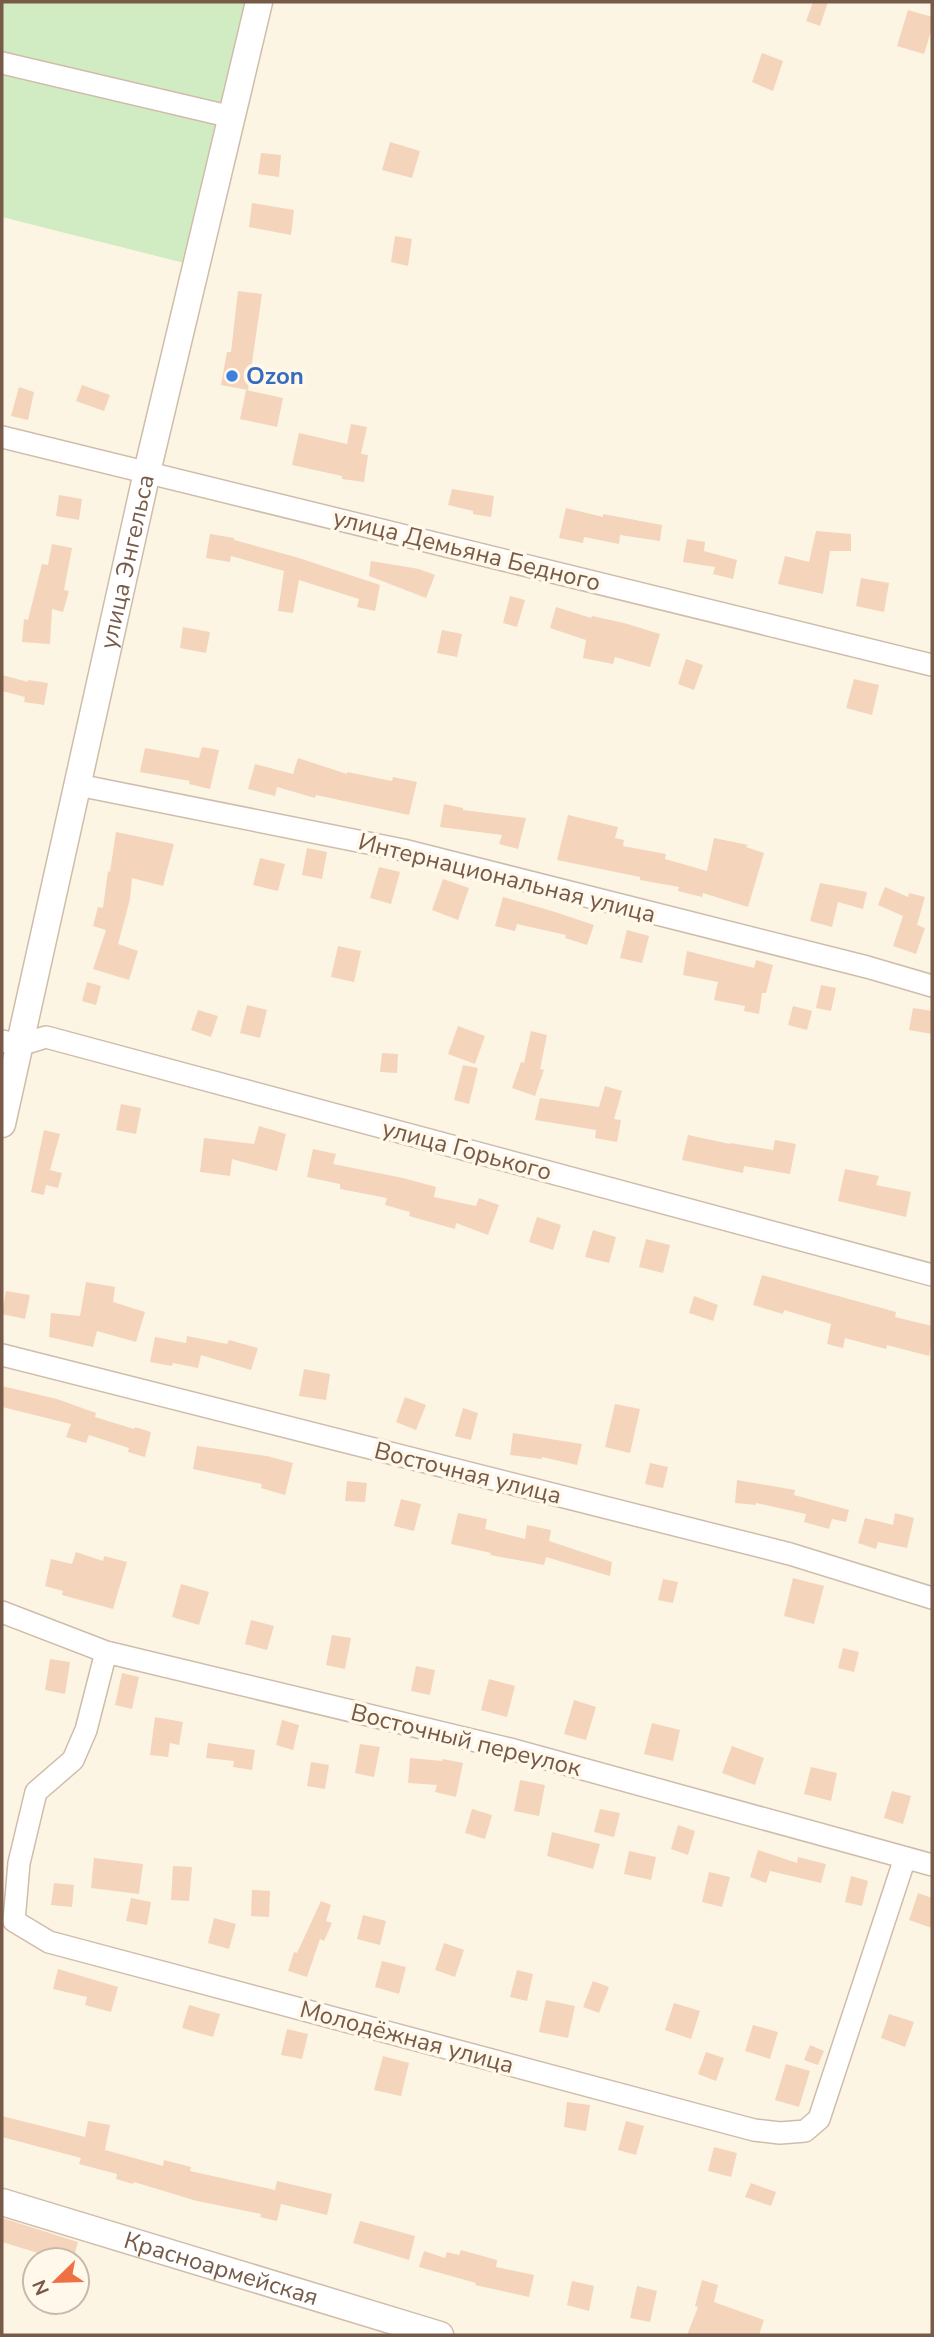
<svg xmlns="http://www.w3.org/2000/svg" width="934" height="2337" font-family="'Nunito Sans',sans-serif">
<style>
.green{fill:#d1ecc2}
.building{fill:#f4d4ba}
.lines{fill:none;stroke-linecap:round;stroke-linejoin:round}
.minor-casing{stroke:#d0bcaa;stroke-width:24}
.tertiary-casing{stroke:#d0bcaa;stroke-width:29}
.minor{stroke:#fff;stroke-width:21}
.tertiary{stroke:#fff;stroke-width:26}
.shop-dot{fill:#3f7fe0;stroke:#fff8eb;stroke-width:2.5}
.labels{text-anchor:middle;stroke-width:7;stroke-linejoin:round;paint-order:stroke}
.shop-label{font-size:24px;font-weight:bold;fill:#366cbe;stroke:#fff8eb;text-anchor:start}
.street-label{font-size:24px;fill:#775b48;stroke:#fff8eb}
</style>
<rect width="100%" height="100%" fill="#fdf5e4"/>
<path class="green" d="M2,2H259L196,266L2,217Z"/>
<path class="building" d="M813,2H828L820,26L806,21Z
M908,10L932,17V28L924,54L897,46Z
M762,53L783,61L773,91L752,82Z
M390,142L420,151L412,178L382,170Z
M261,153L281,155L279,177L258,174Z
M252,203L294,210L291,235L249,227Z
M395,236L412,239L408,266L391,262Z
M238,291L262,294L248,390L221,385L227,352H231Z
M82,385L110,395L104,411L76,401Z
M19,387L34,392L28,420L11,416Z
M246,390L283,398L277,427L240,419Z
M351,424L367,427L361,454L368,455L364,482L342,479V476L292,465L299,433L347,444Z
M452,489L494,496L491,517L473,514V511L448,505Z
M59,495L82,499L79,520L56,516Z
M566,508L603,517V514L662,525L660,541L620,535L619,544L584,537L583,543L559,538Z
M816,531L851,534V551H830L823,594L778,584L785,556L809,562Z
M210,534L234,538V540L299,558L380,585L375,611L357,607L359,599L299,580L293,613L278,611L284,571L231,556L230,562L206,558Z
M687,539L705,542L704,551L737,560L733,579L713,574L715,567L683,562Z
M52,544L72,548L64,590L69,591L63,612L52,609L50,644L22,642L24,619L28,620L42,564L48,565Z
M371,561L419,569L435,575L426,598L369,576Z
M861,578L889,583L884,612L856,606Z
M510,596L525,600L517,627L503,623Z
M556,607L591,618L592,616L624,623L660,634L650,667L615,657L613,664L583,658L586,640L550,628Z
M183,627L210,632L206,653L180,648Z
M442,630L462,634L457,657L437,653Z
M686,659L703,665L694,690L678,684Z
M2,675L28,682V680L48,683L44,705L24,702L25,697L2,691Z
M854,679L879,685L872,715L846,708Z
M202,747L219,750L210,789L189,784L190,781L140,772L145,748L199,758Z
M298,758L347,774V772L392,781L393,777L417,782L409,815L316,795L315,798L277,787L275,796L248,789L255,764L293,774Z
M444,804L463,808V810L526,818L518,849L499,844L502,835L440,827Z
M568,815L618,827L615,838L624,840L623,846L666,854L665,859L707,871L714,838L748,845L746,847L764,853L748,907L703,893L702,897L678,891L679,887L640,880V877L557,860Z
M116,832L174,844L163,886L132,878L130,899L118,944L138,951L129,980L93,969L106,930L93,926L98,907L103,908L108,871L110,872Z
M307,848L327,852L322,879L302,875Z
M260,858L285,864L278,891L253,885Z
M379,867L400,872L391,904L370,898Z
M443,879L469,888L458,920L432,910Z
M820,883L867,892L863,909L838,902L832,927L810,921Z
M885,887L908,897L909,893L925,897L917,925L925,928L916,954L893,946L903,916L878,905Z
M503,897L552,911L594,925L587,945L565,938L566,935L517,924L515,931L495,926Z
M627,930L649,936L642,963L620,958Z
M338,946L361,951L354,982L331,977Z
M687,951L754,968L756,960L773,965L766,993H762L759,1014L744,1011L745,1006L714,1000L718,982L683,975Z
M87,982L101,986L96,1005L82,1001Z
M821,985L836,988L831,1011L816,1008Z
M247,1005L267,1010L260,1038L240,1033Z
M793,1006L812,1011L807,1030L788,1025Z
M913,1008L932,1011V1034L909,1030Z
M198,1010L218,1016L211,1037L191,1030Z
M458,1026L485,1036L475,1064L448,1054Z
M531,1031L547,1035L540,1069L544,1070L535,1096L512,1088L521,1062L524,1063Z
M382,1053L398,1054L397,1073L380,1072Z
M463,1065L478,1068L469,1104L454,1100Z
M605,1086L622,1091L614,1119L621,1120L617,1142L595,1138L596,1130L535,1120L540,1098L599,1107Z
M121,1104L141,1108L136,1134L116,1130Z
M259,1126L286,1134L277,1171L232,1159L230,1176L200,1172L204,1138L254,1144Z
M44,1130L60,1134L50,1170L62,1173L58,1188L46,1185L44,1195L31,1192Z
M688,1135L730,1144V1143L773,1150L775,1140L796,1144L790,1174L744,1166L743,1173L682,1160Z
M313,1149L336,1154L333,1164L403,1178L436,1187L434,1197L476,1206L479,1198L499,1205L488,1235L456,1223L455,1229L409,1216L410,1212L385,1205L387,1198L340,1189V1184L307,1177Z
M845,1169L879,1176L876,1185L911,1192L906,1217L838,1201Z
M537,1217L561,1225L553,1250L529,1242Z
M593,1230L616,1237L609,1263L585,1257Z
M646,1239L670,1245L663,1273L639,1267Z
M762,1275L896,1312L895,1317L932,1326V1342L929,1356L887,1345L886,1349L845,1338L843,1348L827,1344L831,1324L784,1310L783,1314L753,1305Z
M86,1282L115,1287L113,1302L145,1312L136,1342L97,1331L93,1347L49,1337L51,1313L80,1316Z
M6,1291L30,1295L25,1319L2,1314Z
M694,1296L718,1305L713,1321L689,1313Z
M187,1336L227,1344L229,1340L258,1348L251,1370L201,1355L198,1368L173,1363L172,1366L150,1362L155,1337L186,1343Z
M304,1369L330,1374L326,1400L299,1396Z
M2,1386L57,1399L96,1413L95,1417L134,1429L135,1427L151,1432L145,1457L128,1452L129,1448L89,1435L86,1443L66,1437L71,1424L2,1407Z
M405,1397L426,1405L416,1430L396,1422Z
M615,1404L640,1409L630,1453L605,1447Z
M463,1408L478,1413L471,1440L455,1436Z
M513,1433L582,1444L577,1465L542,1457V1459L510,1455Z
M197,1446L267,1456L293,1463L285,1495L261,1488L262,1484L193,1469Z
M650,1463L668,1467L663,1488L645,1484Z
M737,1480L795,1490L794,1495L849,1510L846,1522L832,1519L829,1529L804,1522L806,1514L756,1503V1505L735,1503Z
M347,1481L367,1483L365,1502L345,1501Z
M401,1499L421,1504L414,1531L394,1526Z
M458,1513L487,1519L485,1529L525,1539L527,1525L551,1530L549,1541L612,1562L610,1576L546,1557L544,1565L490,1555L491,1553L451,1544Z
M895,1513L914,1518L907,1548L878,1542L876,1549L858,1543L865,1518L893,1525Z
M76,1552L103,1561L104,1556L127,1562L113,1609L62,1595L63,1591L45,1586L51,1559L72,1564Z
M793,1578L824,1586L814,1624L784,1616Z
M663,1579L678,1582L673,1603L658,1600Z
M181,1584L209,1592L199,1625L172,1617Z
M251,1620L274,1626L267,1650L245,1644Z
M332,1635L351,1638L345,1669L326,1665Z
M843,1648L859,1652L854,1672L838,1668Z
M50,1659L70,1662L65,1694L45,1690Z
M416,1666L435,1670L430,1695L411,1691Z
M122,1673L139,1677L132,1709L115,1705Z
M489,1679L515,1686L507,1717L481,1710Z
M574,1700L596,1707L586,1740L564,1734Z
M155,1717L183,1722L179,1745L170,1743L168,1757L150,1755Z
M282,1720L299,1725L293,1750L276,1745Z
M652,1723L680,1730L673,1761L644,1754Z
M208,1743L255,1750L252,1770L233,1767L234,1761L206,1758Z
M360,1744L380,1747L374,1777L355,1773Z
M732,1746L764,1758L755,1785L722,1773Z
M410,1758L442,1761L443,1759L463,1763L456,1797L435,1792L437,1785L408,1783Z
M311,1762L329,1765L325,1789L307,1786Z
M811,1767L837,1773L831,1801L804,1794Z
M520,1780L545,1785L539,1816L514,1811Z
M892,1791L911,1796L903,1824L884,1818Z
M472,1809L492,1815L485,1839L465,1833Z
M600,1809L620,1813L614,1837L594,1832Z
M678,1825L695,1831L688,1855L671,1849Z
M552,1832L600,1844L593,1869L547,1856Z
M758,1850L797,1863L798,1857L826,1864L821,1883L770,1871L766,1883L750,1877Z
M629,1851L656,1857L651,1880L624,1874Z
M94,1858L143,1864L139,1894L91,1888Z
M173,1866L192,1867L189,1901L171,1900Z
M709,1872L730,1877L722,1907L702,1902Z
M851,1876L868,1881L862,1906L845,1902Z
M54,1883L74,1885L72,1907L51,1905Z
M252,1890L270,1891L269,1917L251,1916Z
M918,1893L932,1898V1928L909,1920Z
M131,1898L151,1902L147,1925L126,1921Z
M321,1901L331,1905L326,1921L332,1923L324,1941L320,1939L307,1977L288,1971L294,1952L297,1953Z
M363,1915L386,1921L380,1945L357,1939Z
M214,1918L236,1924L229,1949L208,1943Z
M444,1943L464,1950L455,1977L435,1970Z
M382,1961L406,1967L399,1994L375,1987Z
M58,1969L118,1987L111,2012L85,2005L87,1997L53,1989Z
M517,1970L533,1974L527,2001L510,1997Z
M593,1981L609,1987L599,2013L583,2007Z
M546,2000L575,2006L568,2038L539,2032Z
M674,2003L700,2011L691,2039L665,2030Z
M189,2005L220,2014L213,2037L182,2028Z
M889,2014L914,2022L905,2047L881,2038Z
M753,2025L778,2032L770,2059L745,2051Z
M287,2029L308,2034L302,2059L281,2055Z
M810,2045L824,2051L818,2065L804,2060Z
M706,2052L724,2058L716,2081L698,2074Z
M383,2056L409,2063L401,2096L374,2090Z
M786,2064L810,2071L799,2107L775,2100Z
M567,2102L590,2105L586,2131L564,2127Z
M2,2116L85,2137L88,2121L110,2125L105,2150L163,2166L164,2160L191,2167L190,2171L275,2190L277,2181L332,2194L327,2215L281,2204L277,2221L260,2217L261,2214L197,2201L134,2182L133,2184L116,2179L117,2174L79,2164L81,2158L2,2137Z
M626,2121L644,2126L636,2155L618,2150Z
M714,2147L737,2153L731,2177L708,2171Z
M751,2183L776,2192L771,2206L745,2197Z
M2,2218L78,2242L73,2260H61L2,2242Z
M360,2221L415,2236L409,2260L353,2243Z
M461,2250L497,2260L496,2267L534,2275L529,2297L475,2285L476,2283L419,2267L424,2251L445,2258L447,2252L459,2255Z
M702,2280L718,2285L714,2302L764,2320L759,2335H687L698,2307L695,2306Z
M572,2281L594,2286L589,2311L567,2305Z
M637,2286L657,2291L650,2322L630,2318Z"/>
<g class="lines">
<defs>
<path id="minor" d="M2,63L232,117
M2,437L932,665
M78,785L403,850L867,967L932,986
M2,1041L20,1045L46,1037L932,1275
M2,1355L790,1554L932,1598
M2,1612L106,1652L514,1750L932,1865
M106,1652L86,1730L73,1760L36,1792L19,1863L14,1921L49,1942L754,2130L780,2133L805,2131L819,2119L905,1858"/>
<g id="tertiary">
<path id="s1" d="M2,1124L147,472L259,2"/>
<path id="s2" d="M2,2202L440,2335"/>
</g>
</defs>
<use href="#minor" class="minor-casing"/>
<use href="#tertiary" class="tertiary-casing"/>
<use href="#minor" class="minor"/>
<use href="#tertiary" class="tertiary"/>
</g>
<circle class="shop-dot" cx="232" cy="376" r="7"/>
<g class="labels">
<g class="shop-label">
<text x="246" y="384">Ozon</text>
</g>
<g class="street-label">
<text transform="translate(467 550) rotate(14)" y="8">улица Демьяна Бедного</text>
<text dy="8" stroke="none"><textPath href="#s1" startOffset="576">улица Энгельса</textPath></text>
<text transform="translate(507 878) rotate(14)" y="8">Интернациональная улица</text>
<text transform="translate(467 1150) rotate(15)" y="8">улица Горького</text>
<text transform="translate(468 1473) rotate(14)" y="8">Восточная улица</text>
<text transform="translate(466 1740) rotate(14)" y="8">Восточный переулок</text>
<text transform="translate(407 2037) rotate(15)" y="8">Молодёжная улица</text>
<text dy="8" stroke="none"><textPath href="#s2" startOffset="229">Красноармейская</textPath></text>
</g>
</g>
<rect width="934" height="2337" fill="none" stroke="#775b48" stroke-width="7"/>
<g transform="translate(56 2281) rotate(247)"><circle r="33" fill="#fff8eb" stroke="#c9b9aa" stroke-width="2"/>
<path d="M0-5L12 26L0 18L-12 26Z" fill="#ee7043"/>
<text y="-10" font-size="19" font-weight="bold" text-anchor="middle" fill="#775b48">N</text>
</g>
</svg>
